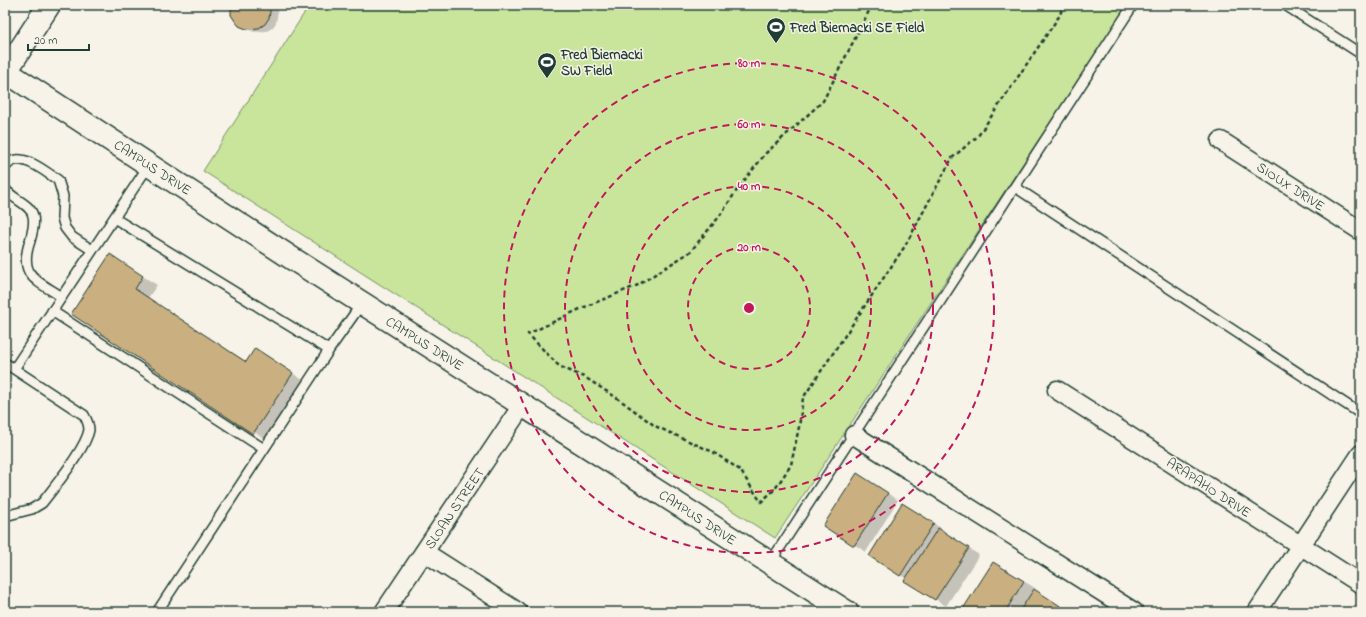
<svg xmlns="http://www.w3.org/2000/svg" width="1366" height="617" font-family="'Indie Flower',sans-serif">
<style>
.green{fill:#c9e49b;stroke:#749068}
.shadow{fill:#0003}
.building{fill:#caaf80;stroke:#1f3d34}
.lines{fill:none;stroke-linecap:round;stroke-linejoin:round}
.service-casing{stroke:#1f3d34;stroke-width:12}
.minor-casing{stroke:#1f3d34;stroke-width:21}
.secondary-casing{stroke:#1f3d34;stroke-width:25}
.path{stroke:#1f3d34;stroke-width:2.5;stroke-dasharray:4 3;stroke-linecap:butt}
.service{stroke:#f7f3e8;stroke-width:9}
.minor{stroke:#f7f3e8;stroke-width:18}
.secondary{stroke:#f7f3e8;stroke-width:22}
.ring{fill:none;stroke:#c2185b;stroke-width:2;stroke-dasharray:7 5}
.labels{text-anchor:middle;stroke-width:3;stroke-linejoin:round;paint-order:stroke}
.poi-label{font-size:14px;font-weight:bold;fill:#1f3d34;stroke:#f7f3e8;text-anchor:start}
.street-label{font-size:14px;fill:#1f3d34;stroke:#f7f3e8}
.centre{fill:#c2185b;stroke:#f7f3e8;stroke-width:2}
.ring-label{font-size:12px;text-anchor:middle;font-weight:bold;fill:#c2185b;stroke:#f7f3e8;stroke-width:3;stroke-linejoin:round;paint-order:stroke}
</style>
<rect width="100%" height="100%" fill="#f7f3e8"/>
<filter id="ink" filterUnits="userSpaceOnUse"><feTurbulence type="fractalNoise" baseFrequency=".025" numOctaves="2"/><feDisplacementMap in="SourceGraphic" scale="8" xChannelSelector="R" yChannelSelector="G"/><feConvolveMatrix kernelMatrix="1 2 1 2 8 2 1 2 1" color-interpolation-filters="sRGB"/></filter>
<g filter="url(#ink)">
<path class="green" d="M295,5H1128L775,538L203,171L305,12Z"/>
<path class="shadow" d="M233,5H275L278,11L276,23L272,28L267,31L254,32L240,25Z
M110,256L157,285L148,298L247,362L255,349L306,382L268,441L72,313Z
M868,481L898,500L866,552L825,526Z
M914,511L944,530L943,532L979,555L946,606L905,580L907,579L900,575Z
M1004,569L1035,588L1033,590L1069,612H962Z"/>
<path class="building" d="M231,5H270V12L269,18L265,24L259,28L246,29L239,26L235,21L231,15Z
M110,254L143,276L135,289L246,362L255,348L293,373L253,434L71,314Z
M857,473L888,493L854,546L823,526Z
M902,503L934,523L900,576L869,556Z
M938,528L969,548L935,600L904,581Z
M993,562L1024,581L1005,612H961Z
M1034,589L1065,609L1063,612H1019Z"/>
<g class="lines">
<defs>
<path id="service" d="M1285,5L1361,54
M5,167C7,165 10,162 12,161C26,155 47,173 58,180L63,196L62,218L65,228L72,237L92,250
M1015,187L1361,414
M5,189C12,199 31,204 33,216C35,224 32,234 30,241C18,276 36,280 62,297
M114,218L329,350
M52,311L264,449
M5,363L84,415C87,420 89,424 89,430C86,448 54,488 42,503L32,509L5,516
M14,369L149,165
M770,563L1133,5
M157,612L329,350L362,303"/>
<path id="minor" d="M1221,141L1361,231
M1057,390L1361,584
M854,435L1134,612
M424,552L518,612
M384,612L523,404
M1257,612L1361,454"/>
<path id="secondary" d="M5,71L293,259L847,612
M5,73L49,5"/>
</defs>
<use href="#service" class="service-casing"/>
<use href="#minor" class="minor-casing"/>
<use href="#secondary" class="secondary-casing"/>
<path class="path" d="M872,5L823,101L766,153L739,187L719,217L690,252L638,285L580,309L528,334L559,366L586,378L620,400L655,426L713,452L740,470L761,502L775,489L791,465L799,427L803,398L905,246L952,158L978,136L1060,15L1063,5"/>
<use href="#service" class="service"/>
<use href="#minor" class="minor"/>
<use href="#secondary" class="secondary"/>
</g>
</g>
<g class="ring">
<circle cx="749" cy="308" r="61"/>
<circle cx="749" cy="308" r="122"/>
<circle cx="749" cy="308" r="184"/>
<circle cx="749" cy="308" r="245"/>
</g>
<defs>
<symbol id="stadium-pin" viewBox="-11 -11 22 30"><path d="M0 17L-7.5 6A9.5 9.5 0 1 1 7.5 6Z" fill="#1f3d34" stroke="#f7f3e8"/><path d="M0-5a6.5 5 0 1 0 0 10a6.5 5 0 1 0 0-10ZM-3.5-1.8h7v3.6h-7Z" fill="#fff"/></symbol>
</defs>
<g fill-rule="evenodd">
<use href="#stadium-pin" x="765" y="16" width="22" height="30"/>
<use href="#stadium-pin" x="536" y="51" width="22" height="30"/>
</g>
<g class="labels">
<g class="poi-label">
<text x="790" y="32">Fred Biernacki SE Field</text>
<text x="561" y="59">Fred Biernacki<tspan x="561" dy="16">SW Field</tspan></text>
</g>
<g class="street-label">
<text transform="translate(153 167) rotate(33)" y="5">CAMPUS DRIVE</text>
<text transform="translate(1291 186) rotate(33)" y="5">SIOUX DRIVE</text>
<text transform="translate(425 343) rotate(32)" y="5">CAMPUS DRIVE</text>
<text transform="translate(1209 487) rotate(33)" y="5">ARAPAHO DRIVE</text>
<text transform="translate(454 508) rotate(-56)" y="5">SLOAN STREET</text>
<text transform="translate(698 517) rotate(33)" y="5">CAMPUS DRIVE</text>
</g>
</g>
<circle cx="749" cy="308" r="6" class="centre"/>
<g class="ring-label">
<text x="749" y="67">80 m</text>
<text x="749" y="128">60 m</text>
<text x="749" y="190">40 m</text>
<text x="749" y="251">20 m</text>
</g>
<rect width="1366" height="617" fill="none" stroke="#f7f3e8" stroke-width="20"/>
<rect x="10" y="10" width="1346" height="597" fill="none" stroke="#1f3d34" stroke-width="1.5" filter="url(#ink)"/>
<path d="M28 44v6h61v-6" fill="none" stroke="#1f3d34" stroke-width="2"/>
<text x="34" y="44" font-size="12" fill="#1f3d34" stroke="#f7f3e8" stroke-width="3" paint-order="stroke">20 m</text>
</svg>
